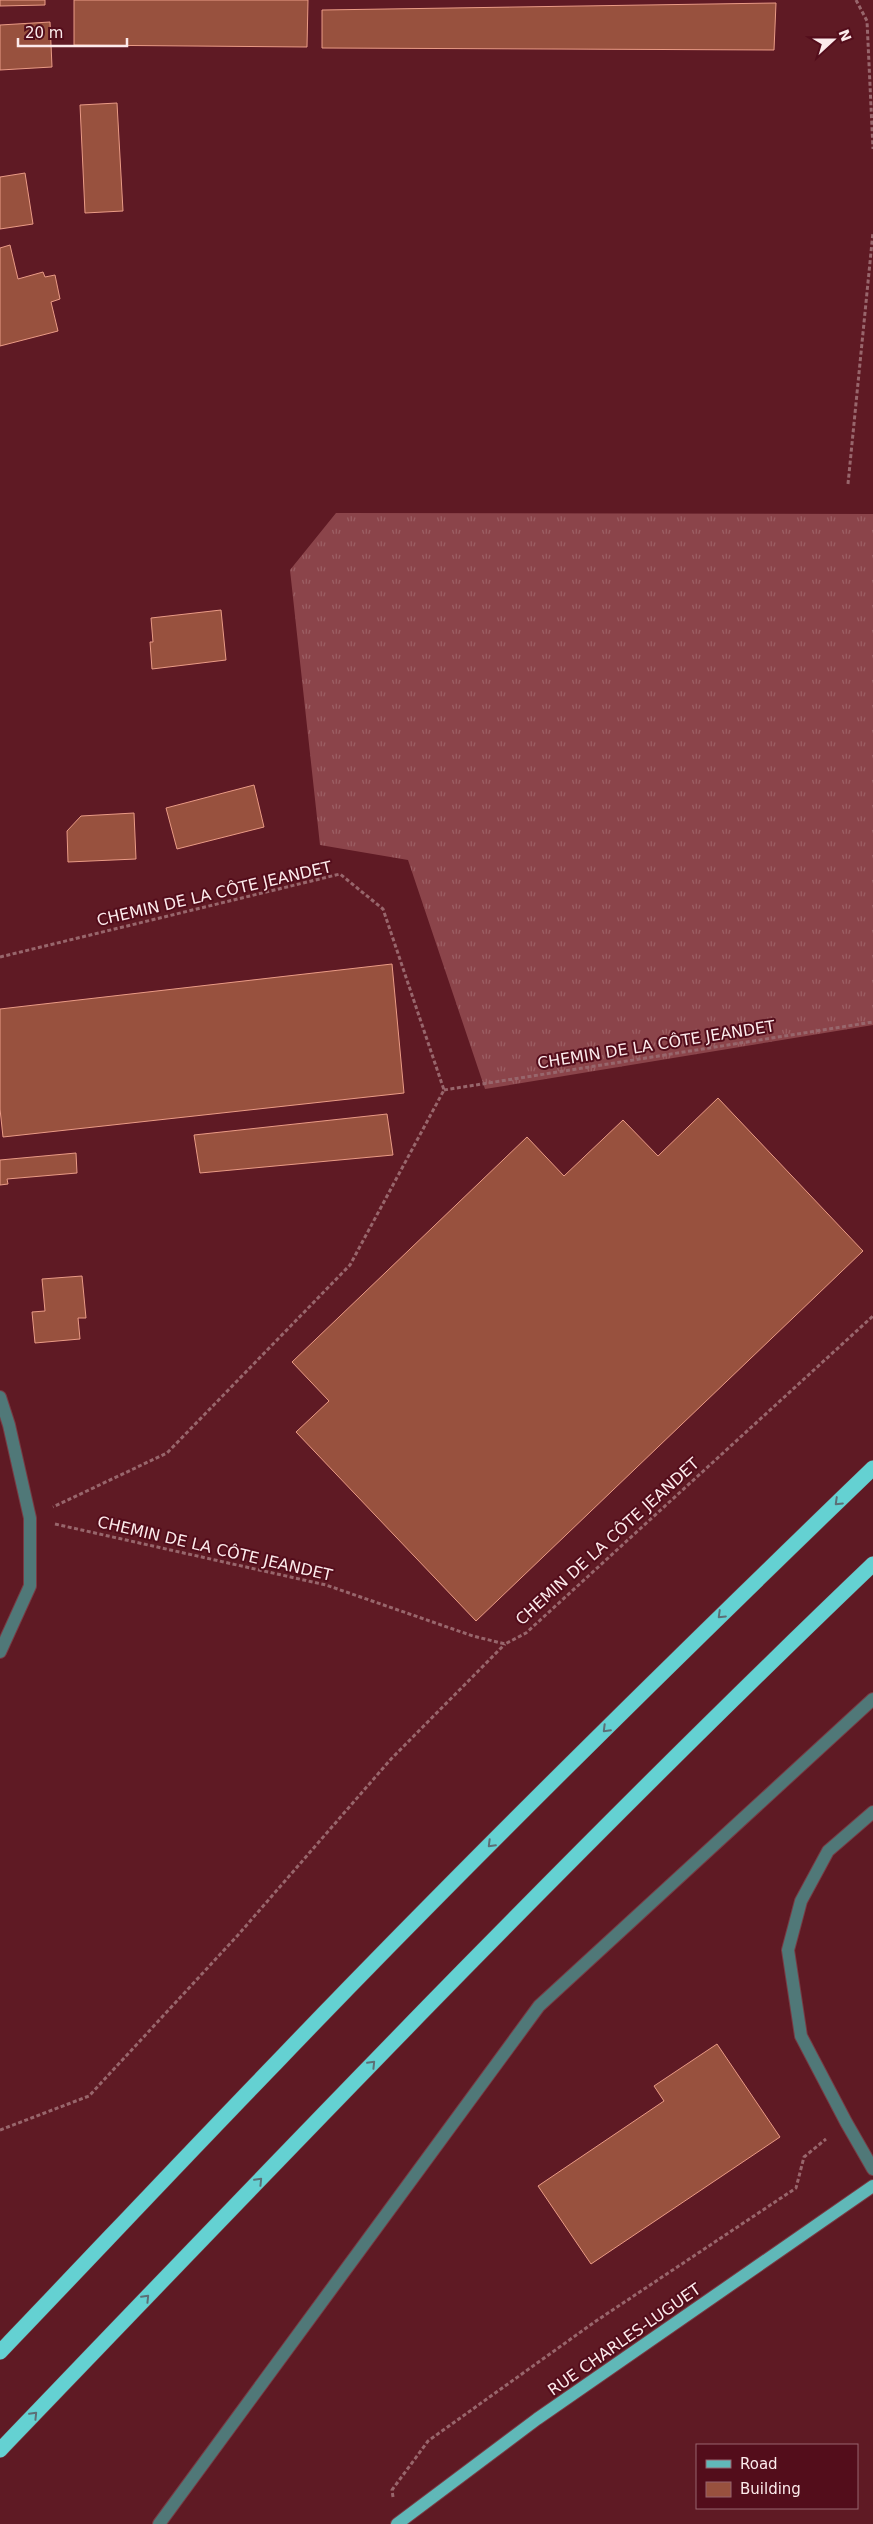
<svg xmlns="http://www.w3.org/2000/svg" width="873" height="2524" font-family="'DejaVu Sans',sans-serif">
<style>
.grass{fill:url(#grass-tufts)}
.building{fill:#98513e;stroke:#ea9b86}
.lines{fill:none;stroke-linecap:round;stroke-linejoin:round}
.minor-casing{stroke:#783b44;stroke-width:14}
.major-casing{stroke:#783b44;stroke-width:14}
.highway-casing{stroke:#783b44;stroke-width:16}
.path{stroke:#98666c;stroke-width:3;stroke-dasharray:4 2.5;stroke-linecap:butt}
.minor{stroke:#507878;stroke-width:12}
.major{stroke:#60b8b8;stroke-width:12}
.highway{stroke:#64d1d2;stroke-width:15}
.oneway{stroke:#5c6f76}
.labels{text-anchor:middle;stroke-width:4;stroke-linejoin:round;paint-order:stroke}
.street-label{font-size:16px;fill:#fceaeb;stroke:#530d1b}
</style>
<defs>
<pattern id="grass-tufts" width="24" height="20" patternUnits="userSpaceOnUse" patternTransform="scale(1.25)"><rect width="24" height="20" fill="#8b444a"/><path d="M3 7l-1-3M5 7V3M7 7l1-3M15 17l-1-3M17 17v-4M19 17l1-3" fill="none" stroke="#9c5f64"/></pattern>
</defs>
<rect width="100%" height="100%" fill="#5f1a24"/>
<path class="grass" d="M336,513L873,514V1025L485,1089L408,860L320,845L290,570Z"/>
<path class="building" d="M0,0H45V5L0,6Z
M74,0H308L307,47L74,45Z
M776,3L774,50L322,48V10Z
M50,22L52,67L0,70V25Z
M117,103L123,211L85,213L80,105Z
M25,173L33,224L0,229V177Z
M10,245L18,279L43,272L45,277L55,275L60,299L51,302L58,331L0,346V248Z
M221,610L226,660L152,669L150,642H153L151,618Z
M254,785L264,827L177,849L166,808Z
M134,813L136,859L68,862L67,831L81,816Z
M392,964L404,1093L3,1137L0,1109V1009Z
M718,1098L863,1251L476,1621L296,1432L329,1401L292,1362L527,1137L564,1176L623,1120L658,1156Z
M387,1114L393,1155L200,1173L194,1135Z
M76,1153L77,1173L7,1179L8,1184L0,1185V1160Z
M82,1276L86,1318H78L80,1339L35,1343L32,1312L45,1311L42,1279Z
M717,2044L780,2137L591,2264L538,2186L664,2101L654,2086Z"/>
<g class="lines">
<defs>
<path id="minor" d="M0,1397L9,1425L30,1518V1586L0,1652
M873,1812L828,1851L801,1901L788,1950L801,2036L846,2122L873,2169
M159,2524L539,2006L873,1699"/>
<path id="major" d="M397,2524L537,2419L873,2186"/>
<path id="highway" d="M0,2352C92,2256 183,2159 276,2063C470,1860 671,1663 873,1468
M0,2450C287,2151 573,1851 873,1564"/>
</defs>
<use href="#minor" class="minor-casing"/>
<use href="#major" class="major-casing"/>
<use href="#highway" class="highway-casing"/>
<path class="path" d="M856,0L867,21L873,149
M848,484L873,232
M0,957L340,874L383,909L444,1090L350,1265L167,1453L53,1507
M444,1090L873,1022
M55,1524L326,1585L473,1636L505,1644L526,1633L873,1316
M0,2130L89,2096L238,1935L391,1759L505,1644
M393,2497L392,2490L428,2441L596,2321L796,2188L804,2157L826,2139"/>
<use href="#minor" class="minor"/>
<use href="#major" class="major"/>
<use href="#highway" class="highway"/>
</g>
<defs><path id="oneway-chevron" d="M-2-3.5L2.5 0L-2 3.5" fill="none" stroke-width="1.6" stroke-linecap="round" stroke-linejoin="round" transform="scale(1.25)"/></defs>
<g class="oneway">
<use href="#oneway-chevron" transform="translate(838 1502) rotate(136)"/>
<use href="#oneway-chevron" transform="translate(721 1615) rotate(136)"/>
<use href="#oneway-chevron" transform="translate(606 1729) rotate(135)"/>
<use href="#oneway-chevron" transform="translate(491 1844) rotate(135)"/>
<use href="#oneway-chevron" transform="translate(372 2064) rotate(-46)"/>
<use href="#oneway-chevron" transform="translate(259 2181) rotate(-46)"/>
<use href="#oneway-chevron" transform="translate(146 2298) rotate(-46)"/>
<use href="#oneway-chevron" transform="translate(34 2415) rotate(-46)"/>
</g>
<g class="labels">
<g class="street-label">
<text transform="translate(214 893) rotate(-13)" y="6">CHEMIN DE LA CÔTE JEANDET</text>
<text transform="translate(656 1044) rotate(-9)" y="6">CHEMIN DE LA CÔTE JEANDET</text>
<text transform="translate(607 1541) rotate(-42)" y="6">CHEMIN DE LA CÔTE JEANDET</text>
<text transform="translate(215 1548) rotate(13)" y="6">CHEMIN DE LA CÔTE JEANDET</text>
<text transform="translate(624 2339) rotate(-35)" y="6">RUE CHARLES-LUGUET</text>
</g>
</g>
<rect x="696" y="2444" width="162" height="65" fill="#530d1b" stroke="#97656e"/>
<rect x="706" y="2460" width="25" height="8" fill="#60b8b8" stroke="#97656e"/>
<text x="740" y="2469" font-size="15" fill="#fceaeb">Road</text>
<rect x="706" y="2482" width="25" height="15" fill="#98513e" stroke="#97656e"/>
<text x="740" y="2494" font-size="15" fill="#fceaeb">Building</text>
<g transform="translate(833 40) rotate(69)" stroke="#530d1b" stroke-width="4" paint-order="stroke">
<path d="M0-4L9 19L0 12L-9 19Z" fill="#fceaeb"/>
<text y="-8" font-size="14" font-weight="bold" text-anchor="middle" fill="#fceaeb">N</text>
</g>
<path d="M18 38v8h109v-8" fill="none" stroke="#fceaeb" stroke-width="2.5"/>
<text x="25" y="38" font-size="15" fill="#fceaeb" stroke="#530d1b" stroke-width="4" paint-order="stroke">20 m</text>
</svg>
